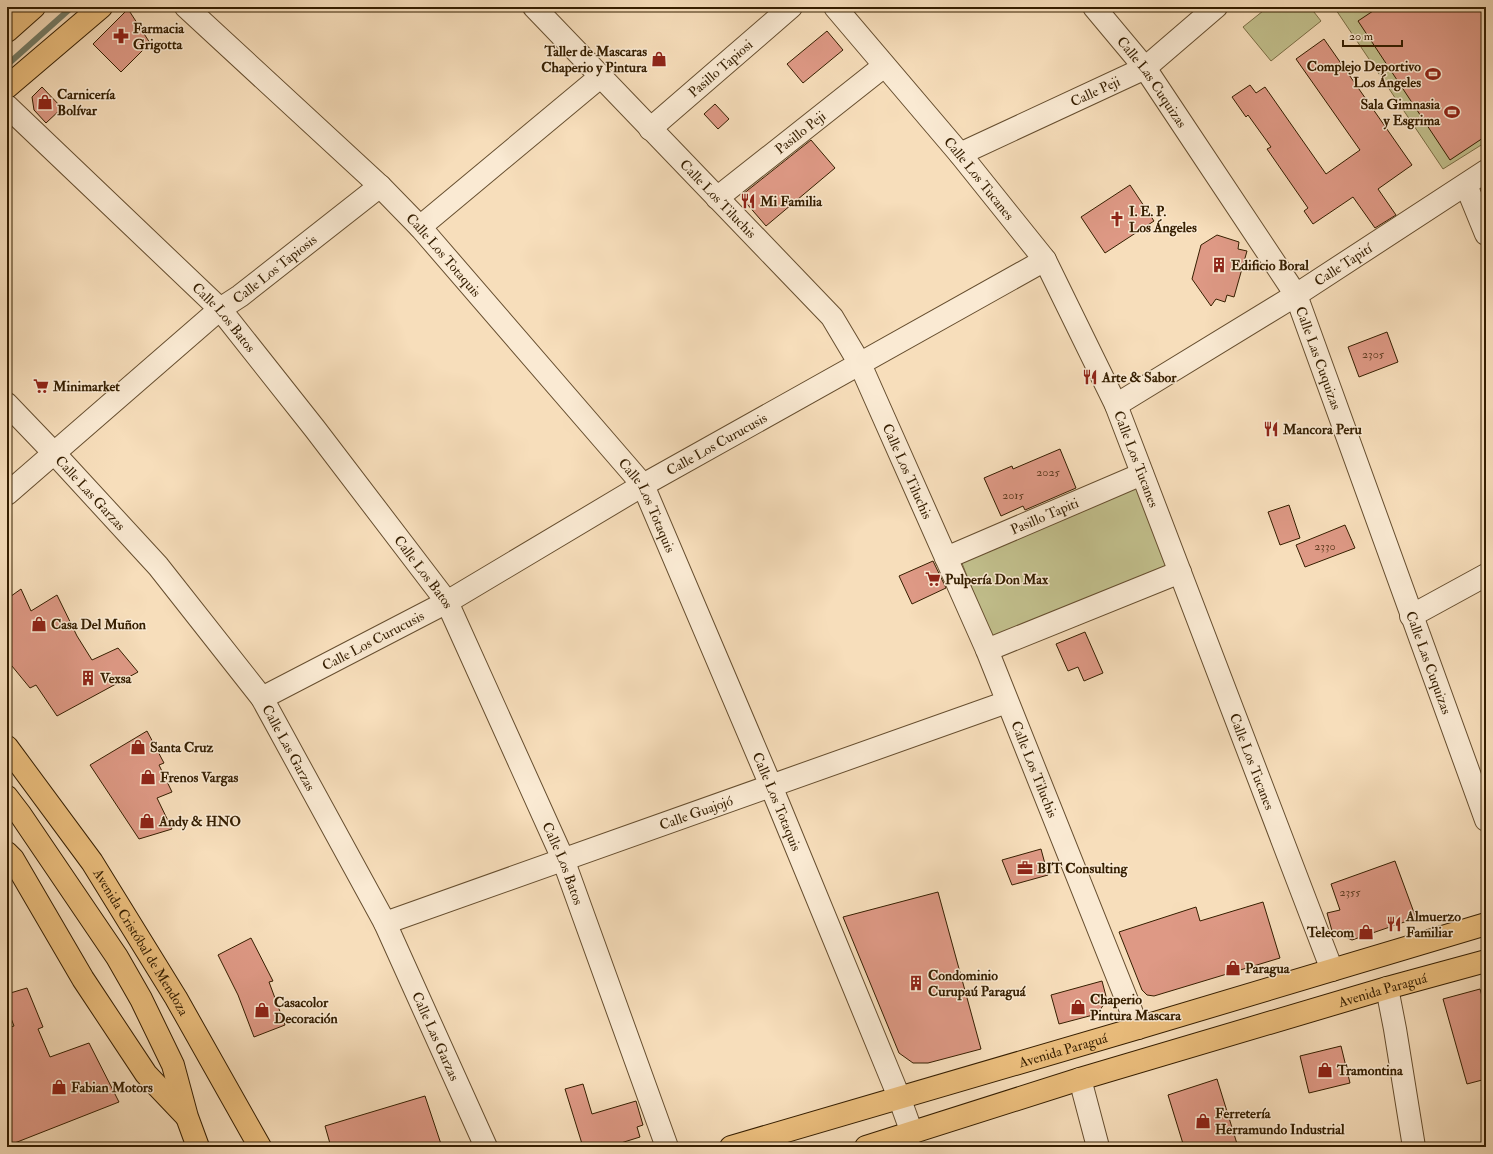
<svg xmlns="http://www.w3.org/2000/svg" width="1493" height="1154" font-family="'IM FELL Double Pica',serif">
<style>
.green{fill:#c2c08d;stroke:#7c6f46}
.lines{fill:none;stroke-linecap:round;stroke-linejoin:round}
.stream{stroke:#747d68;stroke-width:6}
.building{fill:#de9985;stroke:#351e00}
.minor-casing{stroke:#664e2f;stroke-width:24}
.major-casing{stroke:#351e00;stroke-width:24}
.minor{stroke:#faead3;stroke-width:22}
.major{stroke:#ecbf7e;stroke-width:22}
.labels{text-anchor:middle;stroke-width:3;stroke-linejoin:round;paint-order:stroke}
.number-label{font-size:12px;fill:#5f3d21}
.poi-label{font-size:14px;font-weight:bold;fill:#351e00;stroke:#faead3;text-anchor:start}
.street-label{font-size:14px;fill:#351e00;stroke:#faead3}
</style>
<rect width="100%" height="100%" fill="#f7debb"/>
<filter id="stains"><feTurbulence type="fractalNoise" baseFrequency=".005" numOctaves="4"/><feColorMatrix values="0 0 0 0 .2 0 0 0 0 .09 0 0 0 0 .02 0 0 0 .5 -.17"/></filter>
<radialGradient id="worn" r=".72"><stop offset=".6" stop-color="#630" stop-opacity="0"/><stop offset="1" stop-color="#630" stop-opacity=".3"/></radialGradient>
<path class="green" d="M1268,7H1310L1321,21L1271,61L1243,27Z
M1334,7H1486V142L1443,169Z
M1138,483L1169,568L992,640L960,558Z"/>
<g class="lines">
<path class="stream" d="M7,65L72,7"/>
</g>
<path class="building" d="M1379,7H1486V136L1450,160L1358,21Z
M128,9L150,43L121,72L93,44Z
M827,31L843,50L803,83L787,64Z
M1324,39L1412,165L1378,189L1396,215L1375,228L1353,197L1313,224L1304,211L1308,208L1267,149L1271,147L1248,115L1246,117L1232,97L1250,85L1256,93L1265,87L1326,174L1360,150L1296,59Z
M42,87L62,108L46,123L34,110L32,97Z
M715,104L729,119L718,129L704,114Z
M811,140L835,168L766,226L741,197L743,194Z
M1130,185L1154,221L1105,253L1081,217Z
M1217,235L1239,242L1238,249L1247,251L1234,297L1227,295L1225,302L1216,299L1211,306L1192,279L1201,245Z
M1387,332L1398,362L1359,377L1348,347Z
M1060,449L1076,488L1025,510L1023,506L1001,516L984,478L1012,466L1013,469Z
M1289,505L1300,538L1280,545L1268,512Z
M1345,525L1355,548L1305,567L1296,545Z
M933,561L946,588L912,604L899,576Z
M21,589L31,611L57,595L77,636L92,660L118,648L138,672L57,716L36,685L30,688L7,660V599Z
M1085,632L1103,673L1084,681L1078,667L1068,671L1056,644Z
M147,731L164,763L159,765L172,792L157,798L172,829L139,839L90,765Z
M1041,849L1048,875L1012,885L1002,860Z
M1395,861L1416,918L1352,940L1332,931L1327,913L1340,910L1331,884Z
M938,892L981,1049L928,1063H913L899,1053L843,917Z
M1263,902L1280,958L1154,996L1147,995L1142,990L1119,932L1196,907L1200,921Z
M251,938L273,981L269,982L285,1025L254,1037L238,995L218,955Z
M1102,981L1107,1000L1097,1014L1059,1024L1051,995Z
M27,988L43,1027L38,1029L50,1057L89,1043L119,1102L7,1146V1028L14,1026L7,1008V994Z
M1480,989L1486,1010V1079L1467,1084L1443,999Z
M1341,1046L1350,1083L1309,1093L1300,1056Z
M1217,1079L1238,1147H1184L1168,1095Z
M583,1084L592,1114L636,1101L643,1125L637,1127L640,1137L608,1147H583L565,1089Z
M425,1096L442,1147H331L325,1126Z"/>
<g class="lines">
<defs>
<g id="minor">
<path id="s1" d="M186,7L380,186L420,227L643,485L771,786L899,1097L912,1133"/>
<path id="s2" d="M534,7L832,317L860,364L987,650L1138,1028"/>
<path id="s3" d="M835,7L960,154L1045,260L1116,405L1332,970"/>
<path id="s4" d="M1094,7L1145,68L1296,295L1486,820"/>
<path id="s5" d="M7,106L220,309L315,429L447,602L563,859L667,1147"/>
<path id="s6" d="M650,129L791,7"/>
<path id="s7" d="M960,154L1145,68L1216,7"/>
<path d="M1466,185L1486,234"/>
<path id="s8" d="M717,198L884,66"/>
<path d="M420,227L600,77"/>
<path id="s9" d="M7,404L54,453L158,566L262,698L385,923L486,1147"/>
<path id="s10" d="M1116,405L1296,295L1486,171"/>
<path id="s11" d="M7,494L220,309L240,296L380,186"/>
<path id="s12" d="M946,558L1142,474"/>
<path d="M1411,616L1486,575"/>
<path d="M987,650L1180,572"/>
<path id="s13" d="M262,698L447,602L643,485L1045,260"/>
<path id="s14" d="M385,923L1007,702"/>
<path d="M1387,988L1395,1029L1414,1147"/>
<path d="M1080,1079L1098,1147"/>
</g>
<g id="major">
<path d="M7,31L34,7"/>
<path d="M7,87L101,7"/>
<path id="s15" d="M7,747L92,862L176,998L260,1147"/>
<path d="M7,797L20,814L117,957L141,999L173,1065L187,1117L198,1147"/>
<path d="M7,853L13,859L83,979L146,1074L185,1115"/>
<path id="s16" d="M731,1147L1138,1028L1486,924"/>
<path id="s17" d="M866,1147L1080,1079L1387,988L1486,961"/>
</g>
</defs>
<use href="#minor" class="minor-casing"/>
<use href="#major" class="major-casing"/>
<use href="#minor" class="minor"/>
<use href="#major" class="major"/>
</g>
<defs>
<symbol id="pharmacy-bare" viewBox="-9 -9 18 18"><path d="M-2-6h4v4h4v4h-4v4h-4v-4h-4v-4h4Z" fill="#8f2418" stroke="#faead3" stroke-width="2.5" paint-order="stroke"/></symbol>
<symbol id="shop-bare" viewBox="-9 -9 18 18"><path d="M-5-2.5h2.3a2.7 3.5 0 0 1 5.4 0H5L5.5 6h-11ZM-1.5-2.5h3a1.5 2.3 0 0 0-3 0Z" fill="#8f2418" stroke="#faead3" stroke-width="2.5" paint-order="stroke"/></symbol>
<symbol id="stadium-bare" viewBox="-9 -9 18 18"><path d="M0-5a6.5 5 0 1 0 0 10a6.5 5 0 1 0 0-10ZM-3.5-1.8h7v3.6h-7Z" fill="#8f2418" stroke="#faead3" stroke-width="2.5" paint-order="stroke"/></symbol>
<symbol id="restaurant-bare" viewBox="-9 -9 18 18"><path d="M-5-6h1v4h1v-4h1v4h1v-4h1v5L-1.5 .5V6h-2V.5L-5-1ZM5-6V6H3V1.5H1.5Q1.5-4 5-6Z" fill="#8f2418" stroke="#faead3" stroke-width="2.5" paint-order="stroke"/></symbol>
<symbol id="church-bare" viewBox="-9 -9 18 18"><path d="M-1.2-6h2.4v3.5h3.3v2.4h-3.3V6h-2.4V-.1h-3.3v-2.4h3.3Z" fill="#8f2418" stroke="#faead3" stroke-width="2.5" paint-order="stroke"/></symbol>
<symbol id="building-bare" viewBox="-9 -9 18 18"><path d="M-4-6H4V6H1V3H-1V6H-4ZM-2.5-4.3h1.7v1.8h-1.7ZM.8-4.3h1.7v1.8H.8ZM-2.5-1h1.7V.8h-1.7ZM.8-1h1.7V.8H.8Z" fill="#8f2418" stroke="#faead3" stroke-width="2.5" paint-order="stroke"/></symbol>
<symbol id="supermarket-bare" viewBox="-9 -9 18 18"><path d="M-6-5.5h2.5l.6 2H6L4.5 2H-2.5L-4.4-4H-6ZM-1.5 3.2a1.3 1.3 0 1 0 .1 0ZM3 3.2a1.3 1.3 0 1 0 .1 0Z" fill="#8f2418" stroke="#faead3" stroke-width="2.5" paint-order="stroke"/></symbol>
<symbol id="office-bare" viewBox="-9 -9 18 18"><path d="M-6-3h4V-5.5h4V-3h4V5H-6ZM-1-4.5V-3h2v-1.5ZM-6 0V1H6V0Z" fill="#8f2418" stroke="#faead3" stroke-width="2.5" paint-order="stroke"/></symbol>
</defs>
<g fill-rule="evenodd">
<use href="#pharmacy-bare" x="110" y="25" width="22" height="22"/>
<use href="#shop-bare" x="648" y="48" width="22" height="22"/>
<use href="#stadium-bare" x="1422" y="63" width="22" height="22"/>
<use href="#shop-bare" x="34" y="91" width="22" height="22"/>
<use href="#stadium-bare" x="1441" y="101" width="22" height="22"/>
<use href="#restaurant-bare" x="737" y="190" width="22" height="22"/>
<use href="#church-bare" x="1106" y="208" width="22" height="22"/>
<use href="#building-bare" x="1208" y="254" width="22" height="22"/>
<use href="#restaurant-bare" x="1079" y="366" width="22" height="22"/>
<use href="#supermarket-bare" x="30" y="375" width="22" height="22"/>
<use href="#restaurant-bare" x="1260" y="418" width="22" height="22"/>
<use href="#supermarket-bare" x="922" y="568" width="22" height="22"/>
<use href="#shop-bare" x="28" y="613" width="22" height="22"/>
<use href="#building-bare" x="77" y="667" width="22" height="22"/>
<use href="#shop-bare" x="127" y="736" width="22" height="22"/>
<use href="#shop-bare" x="137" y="766" width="22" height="22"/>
<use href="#shop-bare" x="136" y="810" width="22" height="22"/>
<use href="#office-bare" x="1014" y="857" width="22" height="22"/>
<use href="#restaurant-bare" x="1383" y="913" width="22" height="22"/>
<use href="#shop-bare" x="1355" y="921" width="22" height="22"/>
<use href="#shop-bare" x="1222" y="957" width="22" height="22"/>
<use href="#building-bare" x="905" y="972" width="22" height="22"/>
<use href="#shop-bare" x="1067" y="996" width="22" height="22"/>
<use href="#shop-bare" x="251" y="999" width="22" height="22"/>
<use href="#shop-bare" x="1314" y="1059" width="22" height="22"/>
<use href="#shop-bare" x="48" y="1076" width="22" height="22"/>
<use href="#shop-bare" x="1192" y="1110" width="22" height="22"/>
</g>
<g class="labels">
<g class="number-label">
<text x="1373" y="358">2305</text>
<text x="1048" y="476">2025</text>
<text x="1013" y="499">2015</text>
<text x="1325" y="550">2330</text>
<text x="1350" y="896">2355</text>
</g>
<g class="poi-label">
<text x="133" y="33">Farmacia<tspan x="133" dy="16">Grigotta</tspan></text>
<text x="647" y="56" text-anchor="end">Taller de Mascaras<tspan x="647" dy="16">Chaperio y Pintura</tspan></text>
<text x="1421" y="71" text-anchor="end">Complejo Deportivo<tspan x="1421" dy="16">Los Ángeles</tspan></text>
<text x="57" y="99">Carnicería<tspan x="57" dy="16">Bolívar</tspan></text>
<text x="1440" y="109" text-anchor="end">Sala Gimnasia<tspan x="1440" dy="16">y Esgrima</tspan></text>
<text x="760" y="206">Mi Familia</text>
<text x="1129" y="216">I. E. P.<tspan x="1129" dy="16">Los Ángeles</tspan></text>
<text x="1231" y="270">Edificio Boral</text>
<text x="1102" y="382">Arte &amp; Sabor</text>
<text x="53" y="391">Minimarket</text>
<text x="1283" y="434">Mancora Peru</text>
<text x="945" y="584">Pulpería Don Max</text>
<text x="51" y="629">Casa Del Muñon</text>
<text x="100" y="683">Vexsa</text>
<text x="150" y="752">Santa Cruz</text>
<text x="160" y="782">Frenos Vargas</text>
<text x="159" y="826">Andy &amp; HNO</text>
<text x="1037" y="873">BIT Consulting</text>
<text x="1406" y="921">Almuerzo<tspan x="1406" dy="16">Familiar</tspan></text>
<text x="1354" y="937" text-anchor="end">Telecom</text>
<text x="1245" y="973">Paragua</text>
<text x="928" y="980">Condominio<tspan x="928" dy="16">Curupaú Paraguá</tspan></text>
<text x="1090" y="1004">Chaperio<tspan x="1090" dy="16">Pintura Mascara</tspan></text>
<text x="274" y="1007">Casacolor<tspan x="274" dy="16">Decoración</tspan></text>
<text x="1337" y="1075">Tramontina</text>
<text x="71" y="1092">Fabian Motors</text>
<text x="1215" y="1118">Ferretería<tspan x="1215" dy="16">Herramundo Industrial</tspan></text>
</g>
<g class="street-label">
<text dy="5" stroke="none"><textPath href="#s6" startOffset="93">Pasillo Tapiosi</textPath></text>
<text dy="5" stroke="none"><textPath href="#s4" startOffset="95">Calle Las Cuquizas</textPath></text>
<text dy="5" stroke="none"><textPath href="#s7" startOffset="149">Calle Peji</textPath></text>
<text dy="5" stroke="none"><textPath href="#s8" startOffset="106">Pasillo Peji</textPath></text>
<text dy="5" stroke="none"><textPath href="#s3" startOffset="224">Calle Los Tucanes</textPath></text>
<text dy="5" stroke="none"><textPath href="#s2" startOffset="266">Calle Los Tiluchis</textPath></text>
<text dy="5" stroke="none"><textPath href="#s1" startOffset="358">Calle Los Totaquis</textPath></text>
<text dy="5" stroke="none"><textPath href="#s10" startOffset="267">Calle Tapití</textPath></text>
<text dy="5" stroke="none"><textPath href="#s11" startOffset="350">Calle Los Tapiosis</textPath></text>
<text dy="5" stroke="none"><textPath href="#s5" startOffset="303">Calle Los Batos</textPath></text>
<text dy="5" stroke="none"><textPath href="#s4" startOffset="419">Calle Las Cuquizas</textPath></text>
<text dy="5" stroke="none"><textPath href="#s13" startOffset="521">Calle Los Curucusis</textPath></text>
<text dy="5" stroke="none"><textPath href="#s3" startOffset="548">Calle Los Tucanes</textPath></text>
<text dy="5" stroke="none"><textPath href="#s2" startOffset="602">Calle Los Tiluchis</textPath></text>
<text dy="5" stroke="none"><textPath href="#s9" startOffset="122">Calle Las Garzas</textPath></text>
<text dy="5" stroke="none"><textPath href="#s1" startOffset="682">Calle Los Totaquis</textPath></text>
<text dy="5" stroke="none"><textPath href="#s12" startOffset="107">Pasillo Tapiti</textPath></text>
<text dy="5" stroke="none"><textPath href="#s5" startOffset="627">Calle Los Batos</textPath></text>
<text dy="5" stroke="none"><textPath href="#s13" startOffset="125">Calle Los Curucusis</textPath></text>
<text dy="5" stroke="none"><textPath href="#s4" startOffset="743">Calle Las Cuquizas</textPath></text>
<text dy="5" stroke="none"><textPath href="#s9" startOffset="446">Calle Las Garzas</textPath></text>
<text dy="5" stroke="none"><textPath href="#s3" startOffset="872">Calle Los Tucanes</textPath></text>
<text dy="5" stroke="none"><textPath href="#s2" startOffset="926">Calle Los Tiluchis</textPath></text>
<text dy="5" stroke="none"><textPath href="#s1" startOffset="1006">Calle Los Totaquis</textPath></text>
<text dy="5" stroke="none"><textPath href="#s14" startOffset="330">Calle Guajojó</textPath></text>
<text dy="5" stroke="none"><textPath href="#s5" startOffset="951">Calle Los Batos</textPath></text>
<text dy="5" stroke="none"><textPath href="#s15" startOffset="237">Avenida Cristóbal de Mendoza</textPath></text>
<text dy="5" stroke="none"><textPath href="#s17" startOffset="540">Avenida Paraguá</textPath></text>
<text dy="5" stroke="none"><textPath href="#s9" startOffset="770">Calle Las Garzas</textPath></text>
<text dy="5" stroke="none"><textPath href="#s16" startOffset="346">Avenida Paraguá</textPath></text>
</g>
</g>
<rect width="1493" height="1154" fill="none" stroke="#f7debb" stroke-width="24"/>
<rect x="8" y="8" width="1477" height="1138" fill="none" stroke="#351e00" stroke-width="2"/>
<rect x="12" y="12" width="1469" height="1130" fill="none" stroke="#351e00"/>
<path d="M1343 40v6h59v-6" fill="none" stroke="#351e00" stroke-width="2"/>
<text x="1349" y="40" font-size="12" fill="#351e00" stroke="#faead3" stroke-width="3" paint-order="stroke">20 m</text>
<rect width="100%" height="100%" filter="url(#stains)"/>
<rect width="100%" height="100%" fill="url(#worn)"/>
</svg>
